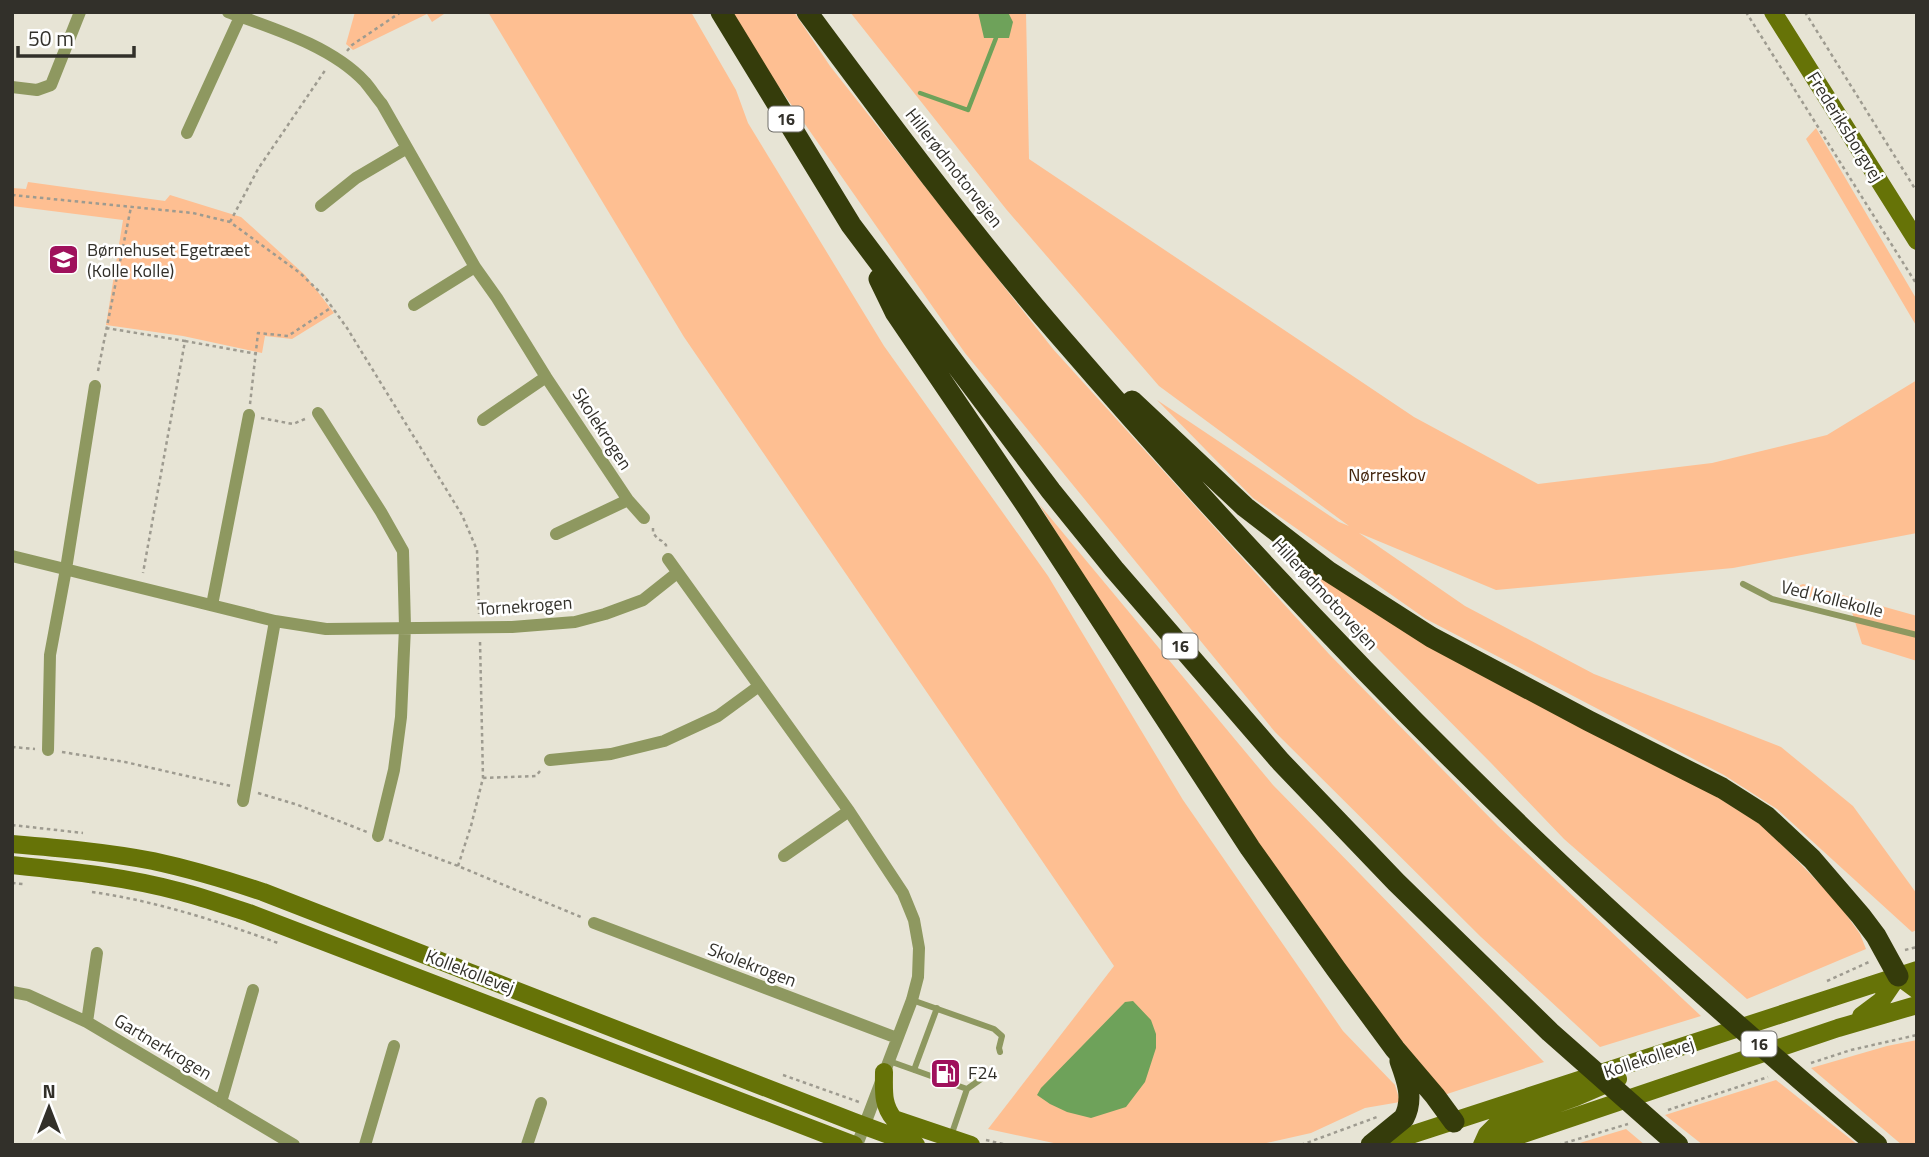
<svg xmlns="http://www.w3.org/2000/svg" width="1929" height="1157" font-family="'Titillium Web',sans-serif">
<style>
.green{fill:#febf92}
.water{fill:#6ea25a}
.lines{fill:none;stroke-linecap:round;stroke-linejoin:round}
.stream{stroke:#6ea25a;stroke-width:4.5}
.path{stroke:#9e9b90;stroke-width:2.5;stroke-dasharray:3.5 3.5;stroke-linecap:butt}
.lane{stroke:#8e9860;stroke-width:6}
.street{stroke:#8e9860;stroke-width:12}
.secondary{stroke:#667307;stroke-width:18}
.highway{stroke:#353c0b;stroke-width:21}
.labels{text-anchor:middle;stroke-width:5;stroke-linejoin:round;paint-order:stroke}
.shield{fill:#fff;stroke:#706e6a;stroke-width:2}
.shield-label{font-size:16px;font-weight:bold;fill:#32302a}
.street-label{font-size:18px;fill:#32302a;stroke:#fff}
.poi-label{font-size:18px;fill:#32302a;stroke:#fff;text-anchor:start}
.park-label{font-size:18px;fill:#42240c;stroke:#fff}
</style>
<rect width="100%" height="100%" fill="#e7e4d5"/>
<path class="green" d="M355,12H447L432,22L427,14L353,50L346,44Z
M488,12H691L736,90L748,123L884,346L1048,576L1183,800L1343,1031L1395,1085L1400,1102L1365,1108L1311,1133L1258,1145H1063L988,1129L1114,966L684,337Z
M733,12H794L830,66L1053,349L1329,654L1498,826L1701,1016L1600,1047L1481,937L1275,732L965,353L760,60Z
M850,12H1026L1029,159L1414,417L1538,484L1712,463L1827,435L1917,380V533L1733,568L1496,590L1359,533L1465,606L1594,674L1781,747L1853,806L1917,894V930L1912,932L1777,809L1724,775L1426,619L1253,498L1157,400L1339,522L1349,526L1159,386L1006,209Z
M1816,128L1917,300V327L1806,139Z
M28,182L165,201L170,195L241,217L305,275L334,313L292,339L265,336L262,353L183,336L106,325L123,220L12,206V188L26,189Z
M1039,504L1273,785L1544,1062L1444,1095L1250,848Z
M1274,544L1371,609L1708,791L1766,828L1838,903L1860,934L1866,949L1747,999L1564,839L1492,764Z
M1803,584L1917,616V661L1862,644L1850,606L1785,591Z
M1917,1040V1145H1902L1811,1068L1887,1046Z
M1776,1080L1858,1145H1703L1665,1115Z
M1626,1129L1645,1145H1573Z"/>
<path class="water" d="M978,12H1008L1013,22L1009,38H984Z
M1133,1001L1151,1020L1156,1034V1048L1145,1082L1126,1107L1091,1118L1067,1112L1050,1104L1037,1095L1041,1088L1125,1002Z"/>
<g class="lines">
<path class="stream" d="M920,93L968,110L996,38"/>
<path class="path" d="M1746,12L1917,285
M1805,12L1917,192
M347,51L352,45L401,12
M12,195L193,213L230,222L300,273L324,296L347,328L462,515L477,550L479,614
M230,222L258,169L326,69
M106,328L185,341L143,573
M185,341L257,354
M98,371L131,207
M250,404L258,333L288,336L332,307
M261,418L293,424L305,419
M653,528V533L658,539L662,541L666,545V547
M12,747L35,749
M62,752L125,762L231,786
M483,778L536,776L540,771
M258,793L298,805L367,832
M12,825L83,833
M389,840L458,866L581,917
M458,866L471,826L483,778L480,641
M12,883L23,884
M92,892C156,901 217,921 278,943
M1905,950L1917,947
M1827,981L1869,962
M1811,1063L1851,1050L1917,1035
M783,1075L859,1102
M1668,1110L1768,1077
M986,1140L1007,1145
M1301,1145L1377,1117
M1558,1145L1628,1124"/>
<path class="lane" d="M1743,584L1772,599L1917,635
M912,1000L994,1029L1002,1036L999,1048L1000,1052
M889,1061L931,1076
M914,1070L937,1008
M967,1089L991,1072
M951,1136L967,1089L953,1084"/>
<path class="street" d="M228,12C272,28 332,46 365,82C371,89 376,97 382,104L475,267L497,298L546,377L628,500L644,518
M12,87L37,90L51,85L80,12
M187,133L240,17
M321,206L356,178L407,148
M414,305L475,267
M318,413L381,512L403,551L405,627L401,717L394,770L378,836
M483,420L546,377
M556,534L628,500
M12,556L275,621L326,629L512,627L575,622L605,614L643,600L677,573
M668,559L849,811L903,893L914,920L919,948L918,977L912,1000L857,1145
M212,605L249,415
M48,750L50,655L66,569L95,386
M550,760L611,754L664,741L718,716L759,686
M243,801L275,621
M784,856L849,811
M594,923L897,1038
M12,992L28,995L87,1022L294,1145
M87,1022L97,953
M221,1102L253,990
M365,1145L394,1046
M527,1145L541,1103"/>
<path class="secondary" d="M1773,12L1917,241
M12,844C59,848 106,852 153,861C190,869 227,880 263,892L854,1122L916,1145
M12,865C69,871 127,877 182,892C205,898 227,906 249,913L854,1145
M1898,976L1917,990
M1861,1016L1881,1001L1898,976
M884,1072C884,1090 882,1105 894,1119L971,1145
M1380,1145L1917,970
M1482,1145L1487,1134L1495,1126L1576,1097L1618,1079
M1491,1145L1838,1028L1917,1005"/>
<path class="highway" d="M721,12L851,225L1051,491L1114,569L1281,762L1396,882L1550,1032L1678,1145
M807,12C888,121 969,231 1058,334C1210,510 1369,681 1537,842C1647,947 1761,1047 1877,1145
M879,279L895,312L1028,508L1250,848L1336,969L1395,1049L1435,1096L1454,1122
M1132,401L1245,507L1328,571L1431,637L1589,721L1722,788L1766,816L1812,859L1861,916L1876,936L1898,976
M1371,1145L1404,1118C1414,1099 1407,1080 1400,1061"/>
</g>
<defs>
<symbol id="school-square" viewBox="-11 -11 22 22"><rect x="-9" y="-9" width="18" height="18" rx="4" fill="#9f115c" stroke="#fff"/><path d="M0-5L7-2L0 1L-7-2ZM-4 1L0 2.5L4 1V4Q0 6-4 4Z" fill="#fff"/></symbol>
<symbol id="fuel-square" viewBox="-11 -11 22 22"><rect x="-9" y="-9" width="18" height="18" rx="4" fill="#9f115c" stroke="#fff"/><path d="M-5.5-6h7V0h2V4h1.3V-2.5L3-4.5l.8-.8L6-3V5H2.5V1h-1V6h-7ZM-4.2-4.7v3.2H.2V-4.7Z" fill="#fff"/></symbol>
</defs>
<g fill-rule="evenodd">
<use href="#school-square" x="46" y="242" width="35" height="35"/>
<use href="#fuel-square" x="928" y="1056" width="35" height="35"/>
</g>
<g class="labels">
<g class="shield">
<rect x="768.5" y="106.5" width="35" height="25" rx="5"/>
<rect x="1162.5" y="633.5" width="35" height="25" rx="5"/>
<rect x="1741.5" y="1031.5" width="35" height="25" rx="5"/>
</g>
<g class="shield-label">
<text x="786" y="125">16</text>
<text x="1180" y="652">16</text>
<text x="1759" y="1050">16</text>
</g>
<g class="street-label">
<text transform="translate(1845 127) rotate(58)" y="6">Frederiksborgvej</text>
<text transform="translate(954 168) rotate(52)" y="6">Hillerødmotorvejen</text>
<text transform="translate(602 429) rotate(57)" y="6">Skolekrogen</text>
<text transform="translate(1325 594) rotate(47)" y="6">Hillerødmotorvejen</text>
<text transform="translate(1832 599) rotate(14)" y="6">Ved Kollekolle</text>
<text transform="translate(525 606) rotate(-4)" y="6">Tornekrogen</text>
<text transform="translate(752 965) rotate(21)" y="6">Skolekrogen</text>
<text transform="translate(470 972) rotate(21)" y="6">Kollekollevej</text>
<text transform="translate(163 1047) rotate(31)" y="6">Gartnerkrogen</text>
<text transform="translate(1649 1058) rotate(-18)" y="6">Kollekollevej</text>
</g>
<g class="poi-label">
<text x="87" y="256">Børnehuset Egetræet<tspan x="87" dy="21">(Kolle Kolle)</tspan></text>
<text x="968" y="1079">F24</text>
</g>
<g class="park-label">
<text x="1387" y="481">Nørreskov</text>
</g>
</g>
<rect width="1929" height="1157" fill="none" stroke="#32302a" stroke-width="28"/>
<g transform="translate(49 1108)" stroke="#ffffff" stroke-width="5" paint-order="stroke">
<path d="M0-5L12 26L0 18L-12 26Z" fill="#32302a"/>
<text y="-10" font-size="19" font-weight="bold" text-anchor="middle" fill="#32302a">N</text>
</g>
<path d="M18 46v10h116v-10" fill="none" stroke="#32302a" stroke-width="3.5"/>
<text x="28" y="46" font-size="21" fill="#32302a" stroke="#ffffff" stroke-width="5" paint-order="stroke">50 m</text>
</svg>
